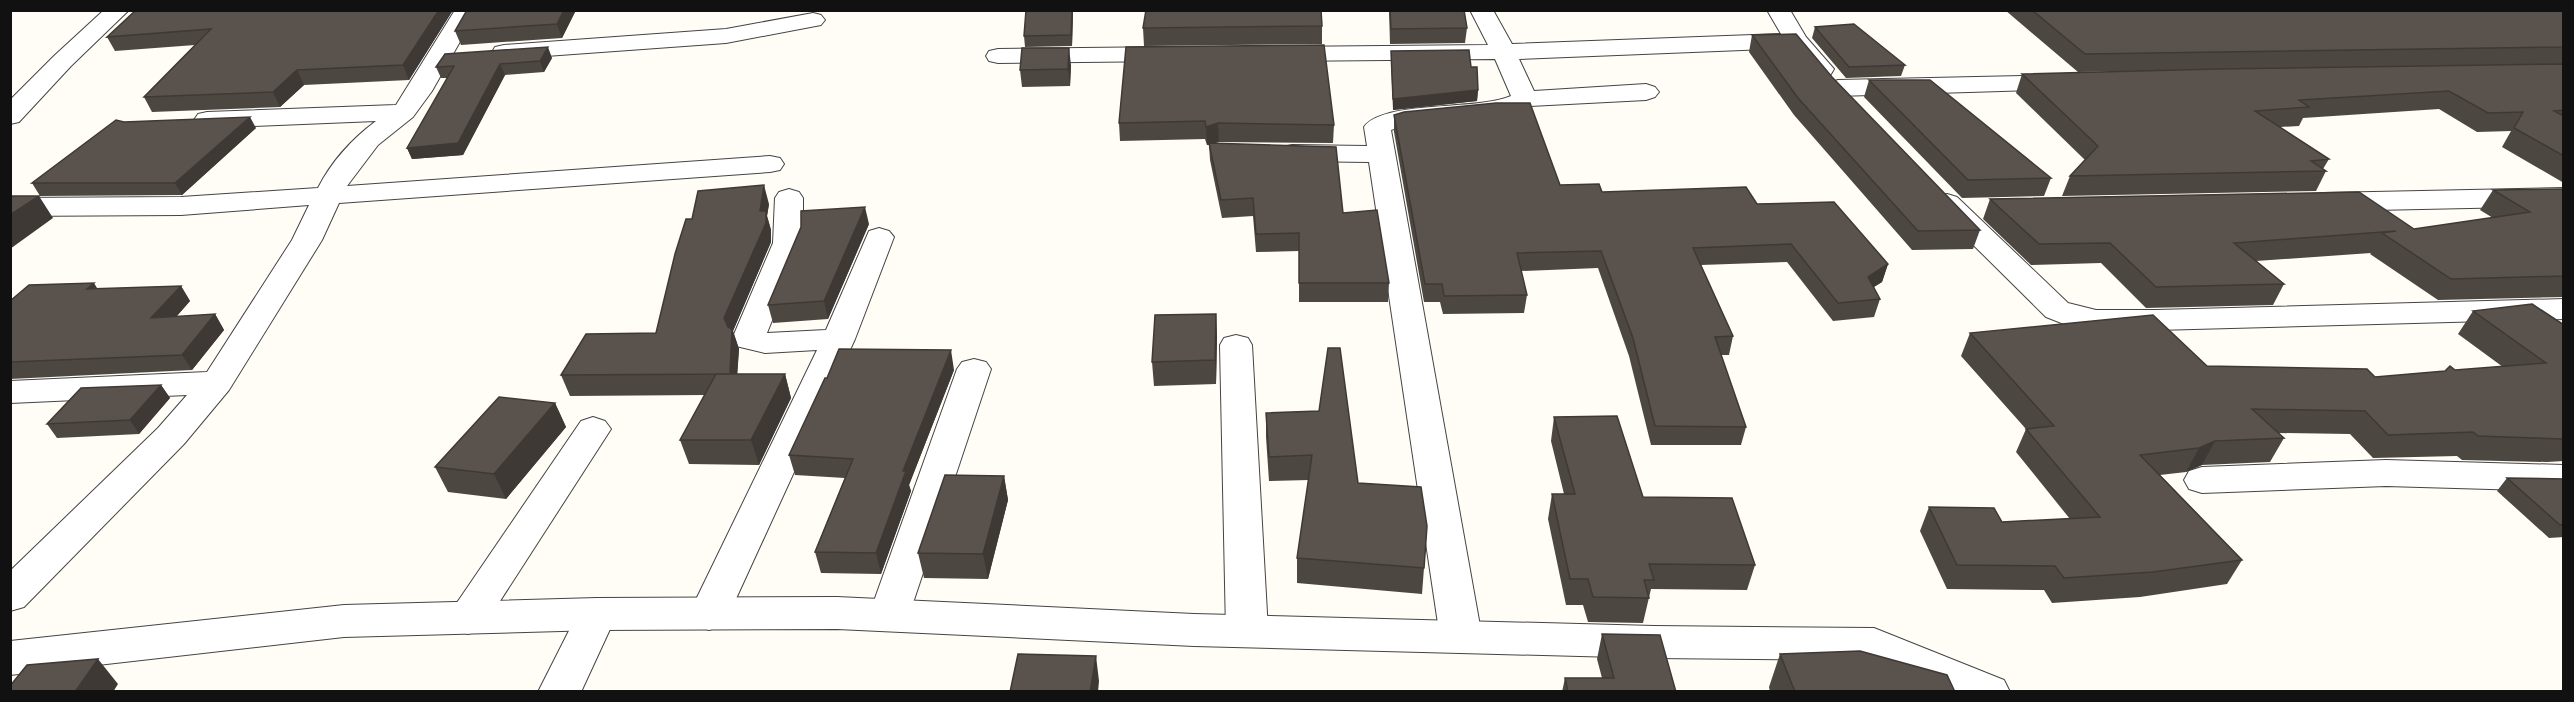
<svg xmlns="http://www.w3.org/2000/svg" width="2574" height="702" font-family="'Libre Baskerville',serif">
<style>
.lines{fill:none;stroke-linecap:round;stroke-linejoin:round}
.minor-casing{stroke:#444;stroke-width:2}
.tertiary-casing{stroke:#444;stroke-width:2}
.minor{fill:#fff;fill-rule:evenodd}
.tertiary{fill:#fff;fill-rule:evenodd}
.wall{fill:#4d4742}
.shaded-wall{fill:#3f3936}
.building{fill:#5a524d;stroke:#3f3936;stroke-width:1.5}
</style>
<rect width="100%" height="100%" fill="#fffdf5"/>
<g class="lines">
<defs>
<path id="minor" d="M104,10H129L71,66L19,122L10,124V100L54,56Z
M455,10H478L432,91L413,117L378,145L347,186L770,156L780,158L784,164L780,170L770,172L339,203L322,240L229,390L184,444L24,607L10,611V571L158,428L187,395L10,403V381L207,372L292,240L309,205L181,215L10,216V198L181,197L318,188C331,162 353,138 376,121L207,128L198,126L194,120L198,114L207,112L396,105Z
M1470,10H1493L1512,44L1781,34L1767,10H1790L1806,37L1834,69L1831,74C1811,79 1802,62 1791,48L1519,59L1534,91L1646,84L1655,87L1659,92L1655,97L1646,100L1530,106L1489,119L1403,126L1391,130L1482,637L1476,648L1461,653L1446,648L1440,637L1369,162L1292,161L1282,159L1278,153L1282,147L1292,145L1367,146L1364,127C1383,100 1476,111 1511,96L1495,59L1281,61L1272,59L1269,54L1272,49L1281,47L1488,45Z
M813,13L821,15L825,20L821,25L726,43L504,59L495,57L492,52L495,47L504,45L726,29Z
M1170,47L1179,49L1182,54L1179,59L1170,61L998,63L989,61L986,56L989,51L998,49Z
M2065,75L2074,77L2077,82L2074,87L2065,89L1838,96L1829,93L1825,88L1829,83L1838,80Z
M2564,188V206L2325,211L2315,208L2311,202L2315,196L2325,193Z
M789,189L799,192L803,198V243L767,333L826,330L869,231L879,228L889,231L894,237L855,339L729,614L723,625L709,630L695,625L689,614L817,350L765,353L736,346L732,339L773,243L775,198L779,192Z
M1947,194L1957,197L2068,303L2096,310H2156L2564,299V319L2156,330H2096L2064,324L2046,317L1937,209L1933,203L1937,197Z
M1236,335L1248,338L1252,345L1268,631L1262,642L1247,647L1232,642L1226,631L1220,345L1224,338Z
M974,359L986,362L991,369L909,615L903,626L889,631L875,626L869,615L957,369L962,362Z
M593,417L605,421L611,429L482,629L468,634L454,629L448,618L454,607L581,421Z
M2386,460L2564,465V491L2386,486L2202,493L2189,489L2184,480L2189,471L2202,467Z
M597,598L611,603L617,614L581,692H538L583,603Z"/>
<path id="tertiary" d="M837,597L1194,614L1654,626L1874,628L2004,680L2010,692H1944L1870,660L1654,658L1194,646L837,629L597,630L344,637L10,675V641L344,605L597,598Z"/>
</defs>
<use href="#minor" class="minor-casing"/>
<use href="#tertiary" class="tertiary-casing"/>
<use href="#minor" class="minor"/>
<use href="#tertiary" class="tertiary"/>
</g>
<path class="wall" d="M453,10L409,80L304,85L280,107L152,112L144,97L195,45L115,51L107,37Z
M467,10H576L562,38L461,45L455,31Z
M1389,10H1464L1467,28L1465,43L1390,44Z
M2005,10H2560L2564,12V183L2502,147L2511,131L2477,132L2439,109L2303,118L2299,126L2280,127L2329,159L2323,169L2326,171L2316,191L2062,196L2070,176L2085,160L2016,93L2022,74L2141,71L2078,72Z
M1073,13L1072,46L1025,47L1024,36Z
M1322,26V44L1144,46L1143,28Z
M1815,27L1905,65L1901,76L1846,78L1812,38Z
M1752,35L1980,230L1973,249L1912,250L1794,115L1749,52Z
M1126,47L1334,125L1333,143L1219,142L1213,143L1343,213L1389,283L1388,302H1299V251L1256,252L1253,216L1222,218L1210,160L1209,145H1207L1205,139L1120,141L1119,123Z
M1391,51L1471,67L1478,90L1477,101L1393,110L1391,62Z
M552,58L544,72L505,75L463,155L412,159L407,148L448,78H441L436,67Z
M1071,65L1070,86L1022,87L1020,70Z
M1869,80L2051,178L2044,196L1962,198L1864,97Z
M1394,115L1560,185L1602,192L1757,204L1888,264L1882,282L1874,287L1880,299L1874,317L1833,321L1787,262L1701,265L1733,336L1729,355H1721L1746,427L1741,445H1651L1629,356L1598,268L1521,271L1527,295L1524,313L1443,314L1440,302H1424L1394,132Z
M124,122L256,128L182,195L40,196L32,183Z
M2564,189V297L2438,300L2370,254L2371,253L2256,261L2284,284L2273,305L2146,308L2101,263L2031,265L1983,219L1990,199L2414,229L2493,218L2480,210L2493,190Z
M769,204L767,216L771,230V242L733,331L739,349L737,374H785L791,398L759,465L689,464L680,440L705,395L570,396L561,375L656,333L692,219Z
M869,224L828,319L773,323L768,305Z
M181,286L190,301L176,317L215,314L224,330L192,370L10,379V301L98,289Z
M2473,311L2564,325V461L2547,462L2462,460L2457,456L2373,458L2350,434L2278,433L2284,438L2270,462L2202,465L2186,472L2160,475L2242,560L2227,584L2140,597L2052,603L2044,590L1947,589L1920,531L1929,507L2002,522L2070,519L2016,452L2026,429L1961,356L1970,333L2207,366L2375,377L2503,367L2458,334Z
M1216,314L1217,337L1216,384L1154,386L1152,362Z
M954,370L909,485L911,491L881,574L821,573L815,552L845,478L795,475L789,455Z
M161,385L170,398L139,434L57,438L47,424Z
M555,403L566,427L506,499L448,492L435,467Z
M1319,411L1358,483L1424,568L1422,594L1297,583V558L1309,480L1269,481L1266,437V413Z
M1554,417L1643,497L1755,565L1747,590L1651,589L1643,623L1588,622L1583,605H1566L1548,519L1552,494H1564L1551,441Z
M1004,476L1008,500L988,579L924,578L918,553Z
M2507,478L2564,479V537L2549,538L2497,491Z
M1602,634L1676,692H1562L1565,678H1602L1597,659Z
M1780,654L1955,692H1770L1769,687Z"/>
<path class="shaded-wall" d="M439,10H453L409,80L403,65Z
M564,10H576L562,38L557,24Z
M1072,10H1073V13L1072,46L1071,35Z
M548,47L552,58L544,72L540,61Z
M1069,48L1071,65L1070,86L1068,69Z
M500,64L505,75L463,155L412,159L407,148Z
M297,70L304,85L280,107L273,92Z
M1478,90L1477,101L1393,110V99Z
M250,117L256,128L182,195L175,183Z
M1218,123L1219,142L1207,145L1206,127Z
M764,185L769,204L767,216L771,230V242L733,331L739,349L736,394L730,374V338L724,318L760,211Z
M39,196L53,218L10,249V215Z
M865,207L869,224L828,319L824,301Z
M1888,264L1882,282L1862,294L1868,277Z
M94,283L103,298L87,289Z
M181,286L190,301L161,334L151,318Z
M215,314L224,330L192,370L182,355Z
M1216,314L1217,337L1216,384L1215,360Z
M951,350L954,370L909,485L911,491L881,574L876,553L903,471Z
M785,374L791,398L759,465L751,440Z
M161,385L170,398L139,434L130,420Z
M555,403L566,427L506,499L494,474Z
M2215,441L2202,465L2186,472L2199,448Z
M1004,476L1008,500L988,579L983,554Z
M1096,656L1099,681L1098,692H1090Z
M98,659L118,684L113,692H75Z"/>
<path class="building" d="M136,10H439L403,65L297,70L273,92L144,97L211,29L107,37Z
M467,10H564L557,24L455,31Z
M1026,10H1072L1071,35L1024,36Z
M1146,10H1321L1322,26L1143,28Z
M1390,10H1464L1467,28L1391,29Z
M2032,10H2560L2564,12V47L2085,54Z
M1854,24L1905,65L1849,67L1815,27Z
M1796,34L1832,77L1980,230L1918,231L1798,98L1752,35Z
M1324,45L1334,125L1218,123L1206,127L1205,121L1119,123L1126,47Z
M548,47L540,61L500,64L458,143L407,148L454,66L436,67L445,54Z
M1022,48H1069L1068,69L1020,70Z
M1469,50L1471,67H1477L1478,90L1393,99L1391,51Z
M2564,64V110L2554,111L2564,116V156L2514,128L2523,112L2488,113L2449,91L2299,100L2309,107L2255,111L2329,159L2311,161L2326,171L2070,176L2098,146L2022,74L2217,69Z
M1869,80H1930L2051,178L1968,180Z
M1496,103H1530L1560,185L1599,184L1602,192L1746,187L1757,204L1834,202L1888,264L1868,277L1880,299L1838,303L1791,244L1693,248L1733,336L1715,337L1746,427L1655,426L1633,338L1601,251L1517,253L1527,295L1444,296L1442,284H1425L1394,115L1404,112Z
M250,117L175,183H32L116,120L124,122Z
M1209,143L1336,147L1343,213L1377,210L1389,283H1299V233L1256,234L1253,198L1221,200Z
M764,185L760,211H766V223L724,318L728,327L732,329L730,374L561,375L586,334L656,333L675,254L686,219H692L698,191Z
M2564,189V276L2451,279L2382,233L2396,231L2234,243L2284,284L2156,287L2110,243L2039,244L1990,199L2359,192L2414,229L2530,212L2493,190Z
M10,196H39L10,215Z
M865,207L824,301L768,305L801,227V211Z
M94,283L87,289L181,286L151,318L215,314L182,355L10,362V301L29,285Z
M2532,304L2564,325V439L2478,436L2473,432L2388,435L2365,411L2252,409L2284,438L2215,441L2199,448L2140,455L2242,560L2153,572L2064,578L2055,566L1957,565L1929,507L1994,508L2002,522L2100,517L2026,429L2054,426L1970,333L2153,315L2207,366L2367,369L2375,377L2445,371L2450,366L2455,370L2546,363L2473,311Z
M1216,314L1215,360L1152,362L1155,315Z
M1328,348H1340L1358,483L1421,487L1427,526L1424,568L1297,558L1312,455L1269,457L1266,413L1319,411Z
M839,349L951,350L903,471H906L876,553L815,552L853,459L789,455L825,378H827Z
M716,374H785L751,440H680Z
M161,385L130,420L47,424L81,388Z
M499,397L555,403L494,474L435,467Z
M1617,416L1643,497L1732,498L1755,565L1649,564L1654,580H1644L1649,598L1593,597L1588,579H1570L1552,494H1575L1554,417Z
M945,475L1004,476L983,554L918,553Z
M2507,478L2564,479V524L2560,525Z
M1602,634L1660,635L1676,692H1568L1565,678H1614Z
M1860,651L1947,675L1955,692H1795L1780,654Z
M1018,654L1096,656L1090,692H1010Z
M98,659L75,692H10V686L27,665Z"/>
<rect width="2574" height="702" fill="none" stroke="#111111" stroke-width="24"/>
</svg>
